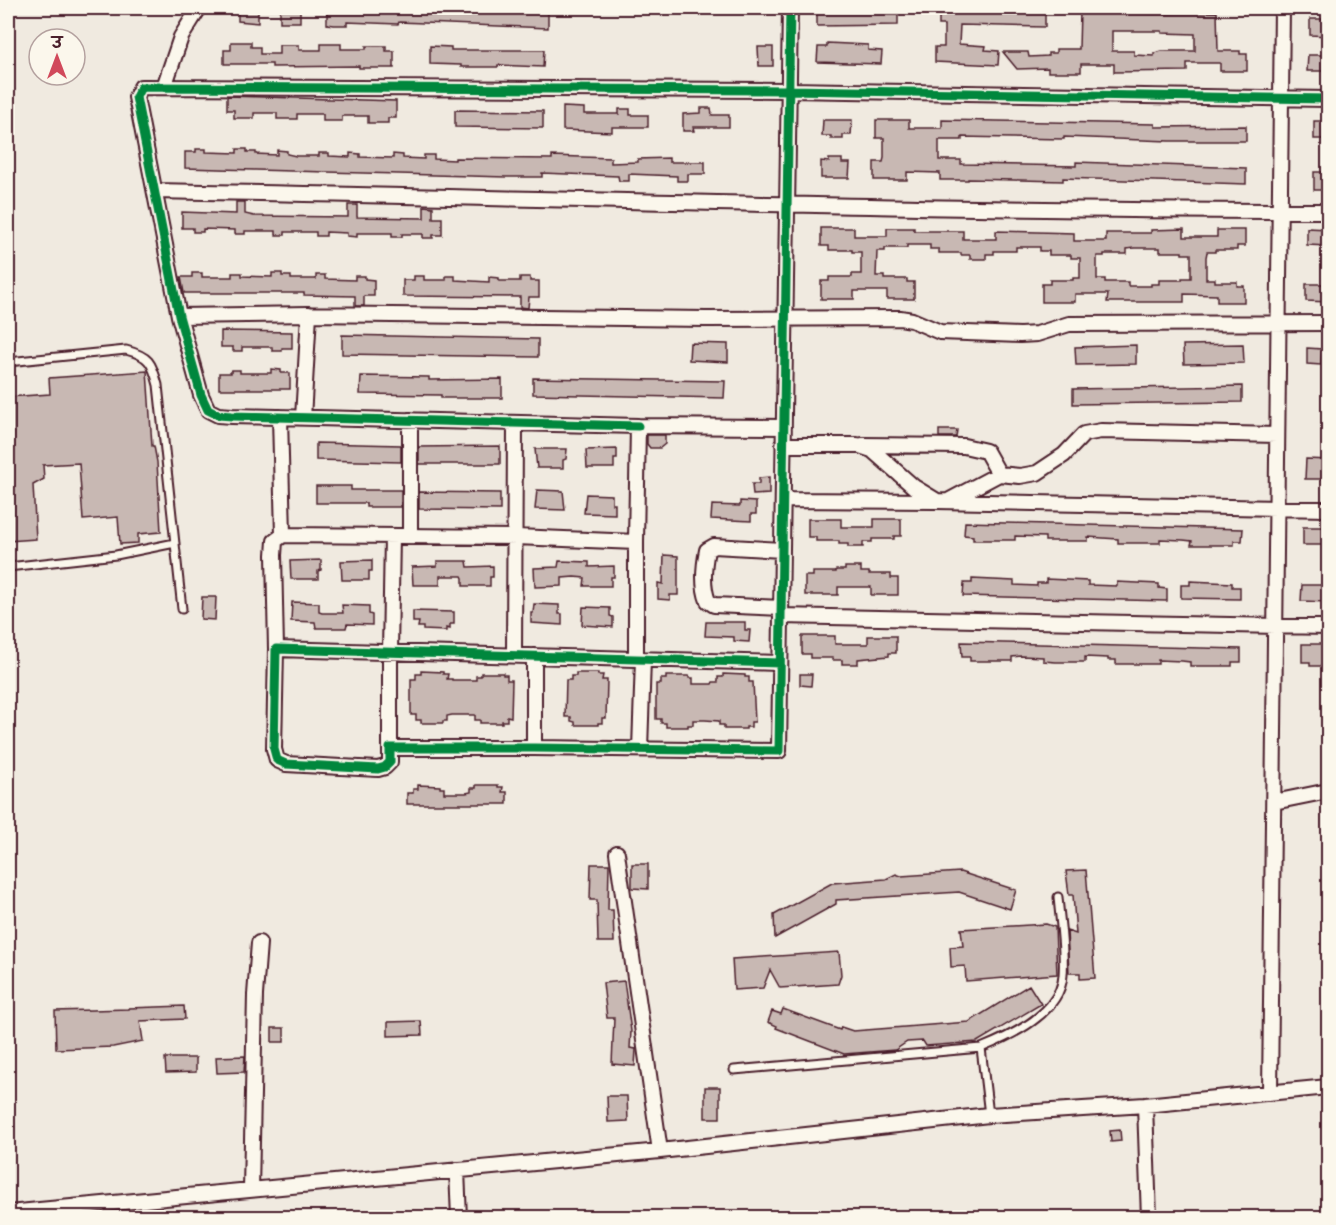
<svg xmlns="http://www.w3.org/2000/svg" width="1336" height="1225" font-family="'Gochi Hand','Playpen Sans Deva',sans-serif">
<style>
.building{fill:#c8b8b3;stroke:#4a1f2b;stroke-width:1.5;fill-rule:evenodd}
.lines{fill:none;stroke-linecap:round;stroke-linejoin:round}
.service-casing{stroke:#4a1f2b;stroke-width:11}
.minor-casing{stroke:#4a1f2b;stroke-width:18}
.service{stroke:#fbf7ec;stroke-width:7}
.minor{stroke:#fbf7ec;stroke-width:14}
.cycleway-casing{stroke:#fbf7ec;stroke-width:13}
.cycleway{stroke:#00873e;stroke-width:9}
</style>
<rect width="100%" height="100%" fill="#f0eae0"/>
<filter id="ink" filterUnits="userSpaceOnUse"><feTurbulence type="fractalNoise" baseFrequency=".0167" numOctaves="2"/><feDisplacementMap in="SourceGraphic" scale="12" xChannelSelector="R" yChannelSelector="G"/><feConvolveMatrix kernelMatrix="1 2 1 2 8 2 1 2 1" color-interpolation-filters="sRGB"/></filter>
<g filter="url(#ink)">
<path class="building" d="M238,8H258V23L238,21Z
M280,8H300V22H280Z
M327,8H548V28L399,22L398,24L347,22V25H334L327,24Z
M898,8V25L817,26V9Z
M939,9L1045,10V27L960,25L959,44L986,46L985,50L999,51L998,65L935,62V47H944V25H939Z
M1080,11L1154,14L1217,12L1218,51H1240V54H1247V71H1220V63H1187V71L1114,72V64H1081V72H1048V68L1017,69L1003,52H1028L1029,57L1048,56V53H1056V49H1079ZM1112,31H1162V33L1195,34V51H1162L1154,53V56L1134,55V51H1112Z
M1310,19H1329V36L1310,35Z
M231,42H251V47H260V54H279V45H299V50H321V44H341V49H366V46H386V51H394V68H359V66L272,67V64H224V50H231Z
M827,43L868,45V50L882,51L881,64L817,62L818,47H827Z
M430,46L451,47V50H544L543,67L498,65V67H461V65L430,64Z
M758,47H773V66H759Z
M1308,55H1329V71H1307Z
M227,96L396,101V118H388V123H368V116H342V121H323V114H297V119H277V113H254V118H234V110H227Z
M563,107L584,108V114H619V109H630V115H648V127H612V132L563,130Z
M701,108H711L712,115H729V127H693L694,131H683V114L701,113Z
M455,110L543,111V128L455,127Z
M823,120H852L851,135H843V139H831V136H822Z
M876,120H909V128H942V120L1155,124V127L1246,126V141H1169L1064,137V139L962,137V140H939V160H961V164L1076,166V162L1246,168V184L1063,178V181L968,179V180H940V173L907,172V180H874V162H883L884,158V138H876Z
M1314,121H1329V139H1314Z
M196,149H206V152L237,153V149H247V152H256V154L277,155V150L287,151V154L296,156H319V153H329V156L350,157V153L360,154V157L393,158V154L403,155V158L424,159V155H434V159L455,160V158L552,159V156L611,158V163L638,162V159L669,158V162H705V174H688V181H677V176L629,174V181H619L618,176L542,173V177H506L185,168V152H196Z
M829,159H842V163H850L849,178H821V161L829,162Z
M1314,172H1329V190H1314Z
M236,202H245V214L254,216L348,217V205H357V217L424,218V206L433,207V218H442V235H433V238H423V234H402V237H392V233H357V237L347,236V233L326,232V236H316V232H285V235H276V231H245V234H235V230L203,229V232H193V228H182V212L236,214Z
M821,228H854V236H887V228H914V231H963V239H996V231L1074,233V241H1106V233H1151V230L1184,229V237H1217V230H1245V246H1237V250H1215V252H1207L1206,257V279H1215V282H1237V286H1244V302H1217V295L1184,294V302H1107L1108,294H1075V302H1042V284H1050V280H1073V278H1080V258H1071V255H1049V251H1040V247H1016V251H994V254H986V259H970V255H961V253H939V249H930V245H907V248H885V251H877L876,276H884V279H907V282H914V299H887V291H854V299H821V281H829V277H852V274H861V252H852V250H829V246H821ZM1134,248H1160V252H1182V254H1191V278H1182V280H1159V284H1151V286H1128V282H1105V279H1097V256H1104V254H1127V249Z
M1307,228L1329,229V246L1307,245Z
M192,273H202V277H232V273H242V276L272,277V273H282V276H291V279H316V275H325V279L355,280V276H365V279L374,280V296H364V306H355V296L304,295V293H184L181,277H192Z
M414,276H424V280H446V276H455V280L489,282V277L499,278V281H520V277H530V281H539V297H529L528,308L520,307V297L403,296V280H414Z
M1306,284H1329V302L1306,301Z
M221,331L292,332V348H282V351H272V347H242V351H233V347H221Z
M342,335L538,339V357L342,354Z
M690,343L728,344V362L689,360Z
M1243,344L1244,363L1184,364L1183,345Z
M1136,345V364L1076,365L1075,347Z
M1307,348L1322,349L1321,365L1307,364Z
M271,369L281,370V373H290V389H219V373H231V370H240V373H271Z
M147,371L152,446H154L157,462L161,532L138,534V543L120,544L118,517L83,520L79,463L43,465L44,479L33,485L36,539L8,541V397L50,394L49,378Z
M361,376L429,377V380L502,379V398H441V395L360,394Z
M533,378L725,381L724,398L533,394Z
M1242,386V402L1073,404V389Z
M939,430H957L956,437H939Z
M647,435H665V444L660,448H650L647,444Z
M316,443L401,445V462L316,460Z
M500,446V464H419V447Z
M535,449H567L566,459L563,460V468H537Z
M617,449V459H614V468H587L586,450Z
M1306,459L1329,460V479H1305Z
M769,477V494L753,495L752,484H759V478Z
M316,486H351V490H401V507H366V503H316Z
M537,490L563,491L565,510L535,509Z
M419,492L500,493V510L419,509Z
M586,494L612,495V504H615V514L584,513Z
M740,501L756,502V514H751V521L711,519L712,505L740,506Z
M808,519H841V527H874V519H901V536H894V539H872V542H863V547H848V544H839V541H816V537H808Z
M965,522L1243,529L1242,541H1234V545H1191L1192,541L1183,540L1160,539V543H1118V539L1088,537V541H1045V537L1015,536V540H973V536L964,535Z
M1303,527H1329V545H1303Z
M664,555L678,556V595H670V600L658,599V583L663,584Z
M321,560V570L318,571V579H291L290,561Z
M372,560V571H369V580H342L341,561Z
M437,561H467L468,567L493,566V577H490V586H463V578L462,576H440V585H413L412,567L437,566Z
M559,561L589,562V567L614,566V577H611V586H584L585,578L574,577L562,578V586L535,587L534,568L558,567Z
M845,567H861V572H869V574H891V578H898V595H871V587H838V595H805V576H813V572H836V570H845Z
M972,579L1014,581V585L1037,586V583H1046V579L1088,581V585L1117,586V582L1159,584V588L1167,589V601L963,596L964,583H972Z
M1190,581L1232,583V587H1240V599L1181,598V585H1190Z
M1302,585H1329V602L1301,601Z
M202,597H216L215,620L201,619Z
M292,602L319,603V612L322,613H343L342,605L369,606V614L372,615V625L347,624L346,628H316L315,622L291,621Z
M534,604L559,605V614H562V625L531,623V613H533Z
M583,607L610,608V616L613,617V627L582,625Z
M413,611L454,612V624H450V629L446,628V631L423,630V627H418L419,622H413Z
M706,622H745V630H750L749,642L734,641V637L705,636Z
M802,636H835V644H868V636H896V653H889V656L858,659V664H842V660H833V658H811V654H802Z
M961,642L1241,649V662H1232V666H1190V662L1182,661L1158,660V664H1116V660H1108V658L1085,657V662H1056L1043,661V657L1021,656L1012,657V661H970V657H962Z
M1302,644H1329V662H1324V666H1310V662H1302Z
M421,671L443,672V674H448L447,679H452V680H476V676H481V673H503V675H507V680H512L511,717L507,716V721H502V723H480V720H475V715H452L447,716V721H443V723H421V720H416V715H411V679H416V674H421Z
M576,673H598V675H603L602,680H607L606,718H602V723H598V725H575V722L571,721V717H565L566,680H571V676H576Z
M723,674L745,675V677H749V682H753L755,722H751V727H746V729H724V725H719V721L705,720H693V725H688V727H666V723H661V719H656V684H661V679H666V676H689V678H693V684H712L713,682H718V677H723Z
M800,674H812L811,686L800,685Z
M418,785L440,786V788H444V793H466L471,792V788H476V785H498V787H503L502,792H507V804H407V793H413V789H418Z
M591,864H609L608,910H613L614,942H598L597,900H590Z
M632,864H648V889L632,888Z
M1086,870L1095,978L1080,979V973H1069L1067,931L1076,934L1073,895H1069L1066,871Z
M960,872L1016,890L1010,909L959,892L836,900V904L775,938L774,915L832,883L886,879L896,874L901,876Z
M1046,924L1055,927L1057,974L966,981L965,966L951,967L950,947L963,946L961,929Z
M839,952L841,975L838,984L780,988L770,970L763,988L734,990L732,959Z
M624,981L631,1031L630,1048L636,1049L635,1066L612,1064L614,1018H607L603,983Z
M1029,985L1041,1004L977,1042L926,1046L923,1041L907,1042L895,1050L844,1054L776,1028L777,1026L768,1022L772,1011L781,1014L783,1009L840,1030L841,1027L853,1031L969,1022Z
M184,1006L185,1019L140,1021L143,1041L113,1047L56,1049L55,1011L129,1009V1008Z
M421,1021L422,1035L388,1036V1022Z
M272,1028H284V1042H272Z
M245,1056L244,1072L217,1073L216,1057Z
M165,1058H196V1072L166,1073Z
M705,1087H720V1118H705Z
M607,1096H627L628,1121L608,1122Z
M1120,1130L1121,1141L1111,1142L1110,1131Z"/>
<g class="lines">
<defs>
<path id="service" d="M8,362L126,350C149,356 152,362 158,385L182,609
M8,567L116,555L175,543
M981,1048C1011,1036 1061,1013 1063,975C1065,952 1060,921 1058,897
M734,1070L981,1048L989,1115"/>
<path id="minor" d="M164,87L181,37L199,8
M155,191C546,198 937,211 1328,211
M179,316L309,314L706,319L900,318L912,320L940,332L1020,335L1037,334L1069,324L1328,323
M280,417L283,535
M303,418L309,314
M410,420V536
M638,426L232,416L218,415L208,410L201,395L179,316L136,97L141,87L789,90L1328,99
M783,445H857L872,450L914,487L937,501L1328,509
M862,445L964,446L986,451L999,474
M783,500L936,501
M950,500L999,474L1020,476L1037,473L1064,455L1084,434L1101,431L1277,435
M636,542L638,426L784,427
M781,608L714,605L708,601C702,586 704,565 707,550L714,546L782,550
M781,616L1328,627
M276,649L274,555L275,541L283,535L516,537L636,542V659
M514,656L515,423
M780,663L276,649L274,749L277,760L286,764L378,769L385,767L390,762V748H534L779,751L790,8
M390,748V652L392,536
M534,748V656
M640,749L643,659
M1274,802L1328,791
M617,853L660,1151
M1270,1093L1282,8
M1145,1105L1149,1218
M457,1170L459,1218
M251,1190L255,995L259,943
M8,1213L660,1151L989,1115L1145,1105L1328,1087"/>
</defs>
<use href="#service" class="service-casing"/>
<use href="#minor" class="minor-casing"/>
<use href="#service" class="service"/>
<use href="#minor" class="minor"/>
<defs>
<path id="cycleway" d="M638,426L232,416L218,415L208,410L201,395L179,316L136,97L141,87L789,90L1328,99
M780,663L276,649L274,749L277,760L286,764L378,769L385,767L390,762V748H534L779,751L790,8"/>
</defs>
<use href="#cycleway" class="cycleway-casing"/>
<use href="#cycleway" class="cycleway"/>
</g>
</g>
<rect width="1336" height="1225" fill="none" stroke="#fbf7ec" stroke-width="30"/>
<rect x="15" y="15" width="1306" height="1195" fill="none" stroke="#4a1f2b" stroke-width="2" filter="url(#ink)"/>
<g transform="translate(57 57)"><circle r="28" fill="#fbf7ec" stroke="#b4a19f" stroke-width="1.5"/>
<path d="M0-4.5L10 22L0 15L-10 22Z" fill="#d1495b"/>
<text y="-9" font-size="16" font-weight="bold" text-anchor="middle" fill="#4a1f2b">उ</text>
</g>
</svg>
